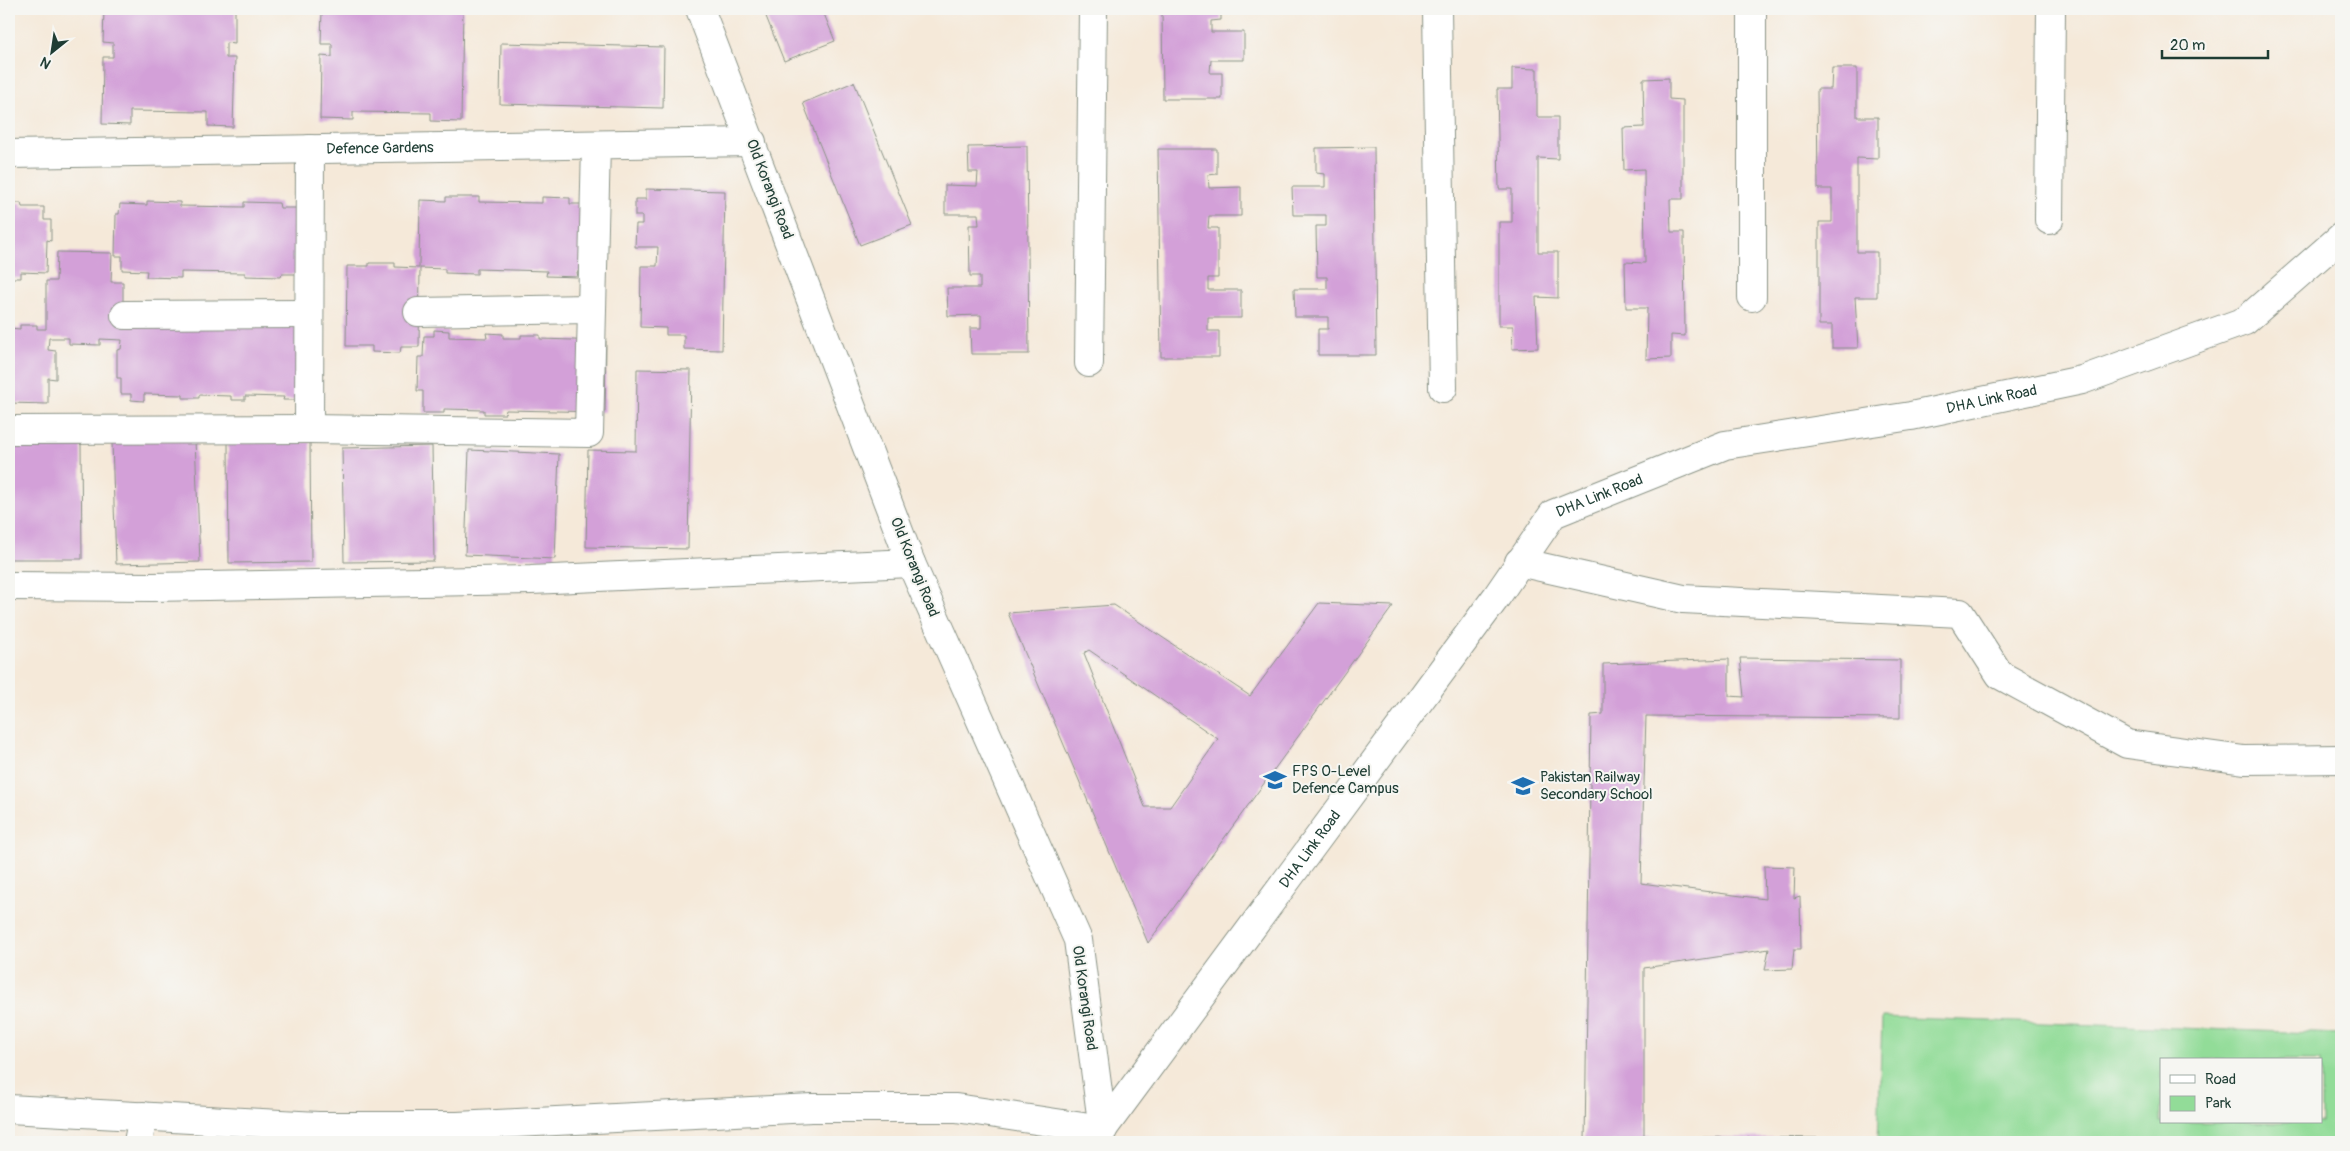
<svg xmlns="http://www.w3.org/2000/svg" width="2350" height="1151" font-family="Pangolin,sans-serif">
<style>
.green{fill:#92dc98;stroke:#588c66;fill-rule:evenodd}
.building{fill:#d3a0d8;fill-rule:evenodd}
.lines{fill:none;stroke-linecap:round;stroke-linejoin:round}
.minor-casing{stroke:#8a9386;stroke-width:30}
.minor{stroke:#fff;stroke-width:28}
.labels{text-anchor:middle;stroke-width:4;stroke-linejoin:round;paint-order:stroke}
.street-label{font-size:15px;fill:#1f3d34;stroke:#f6f6f2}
.poi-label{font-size:15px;fill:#1f3d34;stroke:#f6f6f2;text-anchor:start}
</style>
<rect width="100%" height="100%" fill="#f6f6f2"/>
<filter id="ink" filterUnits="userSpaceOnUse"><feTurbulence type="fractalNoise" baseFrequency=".02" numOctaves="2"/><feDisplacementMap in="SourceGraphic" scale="10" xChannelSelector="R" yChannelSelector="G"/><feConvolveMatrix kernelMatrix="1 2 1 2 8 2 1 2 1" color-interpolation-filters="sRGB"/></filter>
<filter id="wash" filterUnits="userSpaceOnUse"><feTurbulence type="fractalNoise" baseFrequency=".0096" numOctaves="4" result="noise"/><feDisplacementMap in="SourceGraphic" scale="20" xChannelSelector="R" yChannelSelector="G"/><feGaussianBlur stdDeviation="1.12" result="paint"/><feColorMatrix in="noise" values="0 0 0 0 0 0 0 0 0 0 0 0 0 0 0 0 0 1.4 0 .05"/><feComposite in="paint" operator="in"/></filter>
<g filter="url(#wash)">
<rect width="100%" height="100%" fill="#f5e9d9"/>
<path class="green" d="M1882,1017L2341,1034V1142H1878ZM2161,1060H2321V1122H2161Z"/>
<g id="blocks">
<path class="building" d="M104,9H235V44L226,43V58H235L233,127L208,126V112L130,111V125L102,124L103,57H113V43L103,42Z
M322,9H463L461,122L431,121V113L353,112V120L320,119L321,56L332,57V44H321Z
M763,9H822L835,41L784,61Z
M1162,9H1221V20L1211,21V32H1244V60H1211L1210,73H1222V99H1163Z
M501,43L664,47L663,108L500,104Z
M9,67H11L13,123H9Z
M1512,68L1537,69V117H1558V159L1538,158V252H1558V298L1536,297L1538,348L1512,349L1513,326H1499V222H1512V189H1499L1497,89H1512Z
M1832,68H1857V117H1878V159L1857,158V252H1877V297H1855L1858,348H1832V325H1819V222H1832V189H1818L1817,89H1831Z
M1669,78V99L1683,100V199H1670L1671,232H1684L1685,336L1671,335V358L1646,359L1647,308H1626L1625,262L1645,263L1644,169L1624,170L1623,128L1644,127L1643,79Z
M854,82L912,225L860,245L803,103Z
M1027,146L1029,354H971L970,328H981V315L948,316L947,288H980V276H970L969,225H979L978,214H945V185L977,186L978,172H969L968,147Z
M1374,147L1376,355H1318V329H1328V317H1295L1294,289H1327V277H1317L1316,226H1326V215H1293L1292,187H1325V174L1316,173V148Z
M1158,149H1217V174L1208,175L1209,188L1241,187V216H1209L1208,228H1218V278H1208V290H1241V318H1208V331H1219V357H1161Z
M646,189L725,191L722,350L684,349V335H666V328L640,327L641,266H657L658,247H635L636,224H642V216H635V199H646Z
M446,197H479V202L542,203V197L570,198V204H603L602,272H577L578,277L546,276L547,271L477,269V274L445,273V269L420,268L419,347H401L400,353L372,352V346H346L347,266H369V263H395V267L419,268L420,200L446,201Z
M147,201L180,202V206L244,207V202L279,203L280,208H309L307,274H282L281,277L245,276V273L181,272V278L146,277L147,271L122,270V256H115L116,214H119L120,204L147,205Z
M9,203H21L22,207H44V220H51V241L47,240L46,273L21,272V278H9Z
M57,252L112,253L111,282H123V324L310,327L297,400H283L284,397L245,396V400H231V396L199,395V398H183V395L144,394V401L131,400V394H121V378H117V350L121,349L122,340L100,339V345L69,344V338H49L48,350L56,351V379L48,378V404L9,403V328L20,329V325H37V329H46V281H56Z
M434,330L449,331V337L487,338L486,333L503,334V338H521V335H540V339L606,341L605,412L506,410L505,414H484V410L444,409V413H423V391H417L418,357H423L424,336H434Z
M637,369L691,370L688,549L586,547L588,450L636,451Z
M195,439L200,562L116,564L112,442Z
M310,442L311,562L229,563L228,443Z
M9,444H81L82,559H9Z
M432,446L434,561L344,562L342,448Z
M469,450L559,454L555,559L465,555Z
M1319,603L1393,606L1148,943L1008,613L1114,605L1250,696ZM1089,650L1218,739L1170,807H1145L1084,653Z
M1740,658L1900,660V718L1646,716L1641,883L1765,899L1764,866L1795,867L1794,898L1800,896L1801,949H1794L1792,969L1765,970L1769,949L1644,968V1137L1844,1138V1142H1585L1591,715L1603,714V664L1729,659V696L1744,697Z"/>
</g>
</g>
<g filter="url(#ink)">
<use href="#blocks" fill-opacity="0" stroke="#8a9386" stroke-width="1"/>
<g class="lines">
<defs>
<g id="minor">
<path d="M1437,9L1443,388"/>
<path d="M1752,9V297"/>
<path id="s1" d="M9,154L752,142"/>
<path d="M2049,220L2051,9"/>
<path d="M418,312L590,309"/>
<path d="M125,315L309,314"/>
<path d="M1089,363L1093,9"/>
<path d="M309,429L310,149"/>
<path d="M9,430L309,429L589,433L596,145"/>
<path d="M1519,562L1683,599L1960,613L2000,675L2127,744L2244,760L2341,759"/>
<path d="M9,586L152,587L531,580L911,563"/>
<path d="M9,1109L318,1126H457L812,1108H956L1103,1130L1078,940L911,563L700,9"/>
<path id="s2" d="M1097,1137L1497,596L1553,514L1725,445L1911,416L2082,380L2245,321L2341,237"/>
<path d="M138,1142L143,1116"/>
</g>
</defs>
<use href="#minor" class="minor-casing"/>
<use href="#minor" class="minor"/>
</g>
</g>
<defs>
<symbol id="school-bare" viewBox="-9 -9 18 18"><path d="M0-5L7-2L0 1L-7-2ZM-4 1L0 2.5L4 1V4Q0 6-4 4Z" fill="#1f6fb2" stroke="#f6f6f2" stroke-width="2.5" paint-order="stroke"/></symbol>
</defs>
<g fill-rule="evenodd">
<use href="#school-bare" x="1259" y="764" width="32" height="32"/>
<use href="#school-bare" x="1507" y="770" width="32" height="32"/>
</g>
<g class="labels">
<g class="street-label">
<text dy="5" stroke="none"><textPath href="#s1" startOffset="371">Defence Gardens</textPath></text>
<text transform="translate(770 189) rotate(69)" y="5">Old Korangi Road</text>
<text dy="5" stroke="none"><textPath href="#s2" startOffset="1228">DHA Link Road</textPath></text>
<text dy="5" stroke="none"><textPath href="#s2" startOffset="822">DHA Link Road</textPath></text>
<text transform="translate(915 567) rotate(68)" y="5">Old Korangi Road</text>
<text dy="5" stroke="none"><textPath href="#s2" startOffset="358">DHA Link Road</textPath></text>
<text transform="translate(1085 998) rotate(82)" y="5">Old Korangi Road</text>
</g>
<g class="poi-label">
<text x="1292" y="776">FPS O-Level<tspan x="1292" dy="17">Defence Campus</tspan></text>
<text x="1540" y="782">Pakistan Railway<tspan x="1540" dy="17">Secondary School</tspan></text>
</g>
</g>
<rect width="2350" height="1151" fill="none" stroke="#f6f6f2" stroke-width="30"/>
<rect x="2160" y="1058" width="162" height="65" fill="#f6f6f2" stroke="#a0aca6"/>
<rect x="2170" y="1075" width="25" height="8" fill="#ffffff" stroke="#a0aca6"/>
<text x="2205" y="1084" font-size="15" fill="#1f3d34">Road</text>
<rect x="2170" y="1096" width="25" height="15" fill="#92dc98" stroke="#a0aca6"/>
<text x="2205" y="1108" font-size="15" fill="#1f3d34">Park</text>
<g transform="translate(52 52) rotate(210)" stroke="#f6f6f2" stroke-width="4" paint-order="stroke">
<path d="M0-4L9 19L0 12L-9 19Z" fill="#1f3d34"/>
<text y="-8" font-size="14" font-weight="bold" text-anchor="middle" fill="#1f3d34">N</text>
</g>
<path d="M2162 50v8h106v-8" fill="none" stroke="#1f3d34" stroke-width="2.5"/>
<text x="2170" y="50" font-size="15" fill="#1f3d34" stroke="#f6f6f2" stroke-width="4" paint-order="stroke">20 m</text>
</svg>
